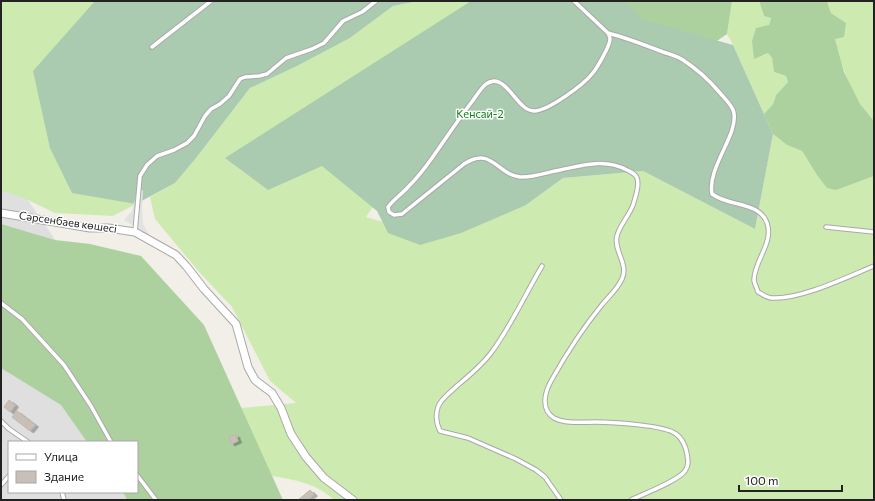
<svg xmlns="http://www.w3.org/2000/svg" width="875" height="501" font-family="Commissioner,sans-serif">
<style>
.residential{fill:#e0dfdf;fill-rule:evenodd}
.grass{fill:#cdebb0}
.forest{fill:#add19e}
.cemetery{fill:#aacbaf}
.parking{fill:#e2e2e2}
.building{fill:#c7bfb8;stroke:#c4b6ab;filter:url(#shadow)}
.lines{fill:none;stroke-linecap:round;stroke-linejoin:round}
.lane-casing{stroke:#a9a9a9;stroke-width:5.5}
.street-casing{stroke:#a9a9a9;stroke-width:9}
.lane{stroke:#fff;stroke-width:3.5}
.street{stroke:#fff;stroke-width:7}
.labels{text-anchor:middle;stroke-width:3;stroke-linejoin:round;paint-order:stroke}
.park-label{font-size:11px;fill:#0c8416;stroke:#fff}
.street-label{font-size:11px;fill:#222;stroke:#fff}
</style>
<defs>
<filter id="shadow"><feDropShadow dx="3.5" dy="2" stdDeviation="0" flood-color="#0004"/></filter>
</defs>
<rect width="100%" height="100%" fill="#f2efe9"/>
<path class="residential" d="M1,161L171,408L240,500H1ZM9,442H137V492H9Z"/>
<path class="grass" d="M1,1H164L136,204L113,216L55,213L28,200L1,190Z
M418,1H506L346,144L373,207L366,217L403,228L526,205L563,178L643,171L755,229L773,134L787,145L802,151L817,175L854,183L874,176V500H334C316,483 295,480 272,476L241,408L296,403L270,381L232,307L200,273L155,219L150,197L175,183L196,158L250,88L297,66L350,38L393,6Z
M732,1H759L764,16L771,17L762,56L768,53L772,58L774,72L786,76L788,82L776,95L773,104L764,114L733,45L727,34Z
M827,1H874V121C870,115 864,110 860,104C849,87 839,58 835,39L846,23L831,13Z"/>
<path class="forest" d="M620,1H732L727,34L701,52L662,39Z
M759,1H827L831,13L846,23L844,37L835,39L844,72L860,104L874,121V176L836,190L827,188L817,175L802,151L787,145L773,134L764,114L773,104L776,95L788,82L786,76L774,72L772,58L768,53L754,59L752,41L756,28L769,25L771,18L764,16Z
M1,224L55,240L90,244L141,256L204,325L283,500H127L123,492H137V442H87L61,405L1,368Z"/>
<path class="cemetery" d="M95,1H418L393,6L350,38L297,66L250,88L196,158L175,183L136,204L72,193L50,148L33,71Z
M469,1H625L641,19L733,45L773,134L755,229L643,171L563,178L526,205L461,233L420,245L388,233L377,211L322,166L268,190L225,158L468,3Z"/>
<path class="parking" d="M143,190L142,207L143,224L149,235L124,220L132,211L137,191Z"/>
<path class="building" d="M9,400L15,405L10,412L4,407Z
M17,411L35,425L30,431L12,417Z
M236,435L238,441L231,444L229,437Z
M310,490L314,494L307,500H298Z"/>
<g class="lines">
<defs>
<path id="lane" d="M574,1L608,33C609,35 610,37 610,39C610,46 597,68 592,74C583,85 548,111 534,111C516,111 506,70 486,84C480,89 475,98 471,103C457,121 445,140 432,158C425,168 417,178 409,186C402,194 394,199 388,207L389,212L394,215L402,214L464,164C492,146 496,174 520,177C533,178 548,172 560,170C584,165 605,158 627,170C631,172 636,174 637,178C640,186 635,198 633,205C629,216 619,226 617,236C613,250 629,264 622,279C617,290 608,297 601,306C583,328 565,356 551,381C545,392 540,409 554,418C565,424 582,422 595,422C610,422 665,425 676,434C682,438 686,447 687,454C688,461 689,465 685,471C678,481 643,494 631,500
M608,33C627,38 645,45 663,52C670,54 677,56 683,60C697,69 709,80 720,93C732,107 738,110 732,130C726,149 708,174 712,194C729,207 759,201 767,223C774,243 754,261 754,280C754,283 757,288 758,292C762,294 767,298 772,298C800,300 847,277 874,266
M152,47L211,1
M826,227L874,232
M135,232L140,176L147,165L157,156L174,150L187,143L194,136L205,116L211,109L220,104L229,96L240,79L245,77L259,76L267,74L286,58L312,49L324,43L343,21L362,12L376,1
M542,266C525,295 511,326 491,353C482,365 470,375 458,385C451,392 441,398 438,407C435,416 436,423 440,431L468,438L516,459L536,470L545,477L561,500
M1,303L22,319L64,365L91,406L111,442
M1,421L9,429L28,442
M137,475L156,500
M1,485L9,476
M62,492L64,500"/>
<path id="street" d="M1,213L90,228H108L135,232L176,255L187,267L204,289L236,324L248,367L255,380L272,393L281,408L291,434L306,457L324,478L353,500"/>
</defs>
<use href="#lane" class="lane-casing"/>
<use href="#street" class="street-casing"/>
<use href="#lane" class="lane"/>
<use href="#street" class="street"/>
</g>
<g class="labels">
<g class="park-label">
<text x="480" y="118">Кенсай-2</text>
</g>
<g class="street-label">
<text transform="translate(68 222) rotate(8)" y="4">Сәрсенбаев көшесі</text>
</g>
</g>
<rect width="875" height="501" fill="none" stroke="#222222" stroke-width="4"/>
<rect x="8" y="441" width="130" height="52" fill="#ffffff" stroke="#a7a7a7"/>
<rect x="16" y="454" width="20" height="6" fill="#ffffff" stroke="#a7a7a7"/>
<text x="44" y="461" font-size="12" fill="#222222">Улица</text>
<rect x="16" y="471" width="20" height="12" fill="#c7bfb8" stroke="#a7a7a7"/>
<text x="44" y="481" font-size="12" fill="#222222">Здание</text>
<path d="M739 485v6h103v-6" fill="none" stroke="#222222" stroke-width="2"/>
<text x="745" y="485" font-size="12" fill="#222222" stroke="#ffffff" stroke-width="3" paint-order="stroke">100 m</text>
</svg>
